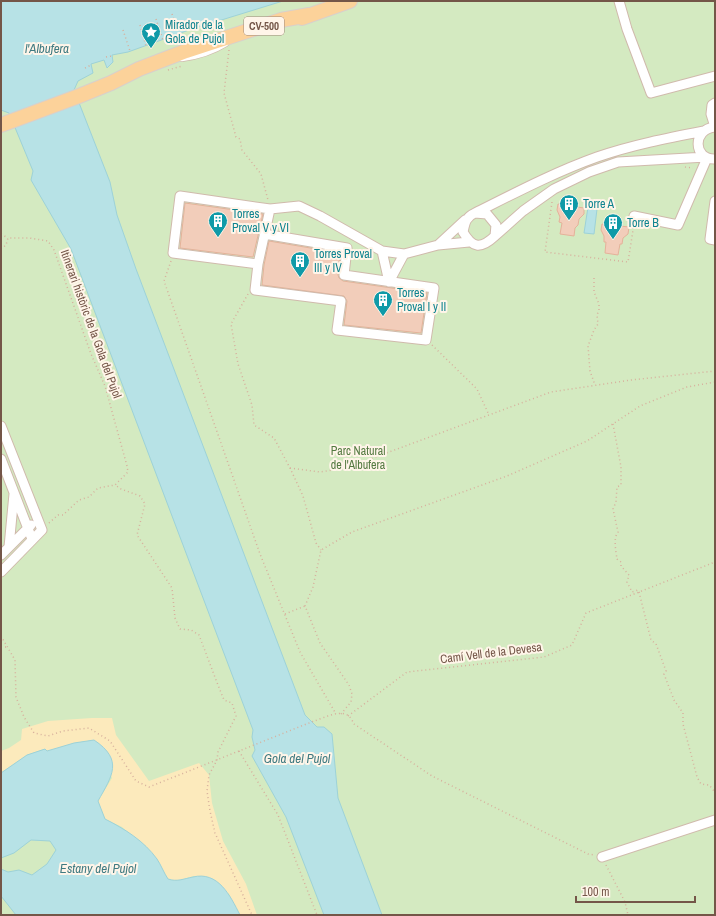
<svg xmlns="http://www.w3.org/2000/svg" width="716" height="916" font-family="'Archivo Narrow',sans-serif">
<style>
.green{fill:#d4eac1}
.sand{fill:#fceabc}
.water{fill:#b7e2e6;stroke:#9dd2d8}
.building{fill:#f2cdba;stroke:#e5b29a}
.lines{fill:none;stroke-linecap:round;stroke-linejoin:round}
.lane-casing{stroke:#d0baac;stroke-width:6}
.street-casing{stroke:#d0baac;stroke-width:11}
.primary-casing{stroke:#d8d0cc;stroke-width:16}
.path{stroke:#d7b09d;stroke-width:1.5;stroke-dasharray:1 3;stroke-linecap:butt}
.lane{stroke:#fff;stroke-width:4.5}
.street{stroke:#fff;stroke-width:9}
.primary{stroke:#fcd29a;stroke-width:14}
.labels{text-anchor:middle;stroke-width:4;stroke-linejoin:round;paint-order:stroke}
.shield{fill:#fff5e9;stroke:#9e8678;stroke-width:1}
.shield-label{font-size:11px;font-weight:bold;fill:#745648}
.culture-label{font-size:12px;fill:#0d838f;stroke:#fff5e9;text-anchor:start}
.street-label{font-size:12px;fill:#745648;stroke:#fff5e9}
.park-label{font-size:12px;fill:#547a41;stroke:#fff5e9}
.water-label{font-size:13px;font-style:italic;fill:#3f7a81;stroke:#fff5e9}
</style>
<rect width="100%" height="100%" fill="#fcf1e2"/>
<path class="green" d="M1,1H715V915H1Z"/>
<path class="sand" d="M92,718H112L116,735L149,781L199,763L209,775L212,803L223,841L246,884L257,915H240L229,894L194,876L176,881L168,879L157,859L122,827L105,819L98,801L112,778L94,740L74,743L47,752L44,749L27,755L1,773V751L9,748L21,740L22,729L48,721Z"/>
<path class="water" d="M1,1H283L189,30L128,52L112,55L113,62L107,68L104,60L91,64L93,73L78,81L74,90L110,182L117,215L136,269L305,715L317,727H324L332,734L338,798L382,915H324L286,817L252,756L255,750L252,737L253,730L71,249L31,180L33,171L9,113L1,110Z
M588,207L597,209L594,234L584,233Z
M94,740C124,760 112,776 98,801L105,819C125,829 144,841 157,859C161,865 164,873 168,879C177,882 183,879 193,877C218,871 230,895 240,915H16L1,896V869L8,872L19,870L32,875L47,864L56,850L50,841L31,840L14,853L1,858V773L27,755L45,749L47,751L74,743Z"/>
<path class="building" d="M185,203L263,214L253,257L180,248Z
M558,204L584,208V214L579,219L578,225L575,228L574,236L560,234L562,223L559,222L560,217L557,210Z
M602,224L629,227L628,234L623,238L622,244H620L618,255L605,253L606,242H604V236L601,230Z
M269,241L340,253L338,275L339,278L343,281L427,293L421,333L344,325L347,301L344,296L262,285L264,265Z"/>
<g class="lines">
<defs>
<path id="lane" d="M182,59C197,57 213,52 226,44"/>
<path id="street" d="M619,1L627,29L651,93L715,76
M715,127C692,129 693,160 715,159
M715,127L711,114L712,105L715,103
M715,201L710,239L715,240
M475,213L487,214L496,225L495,236C481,249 473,249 463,232C465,222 466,217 475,213C515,193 555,172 597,157C632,145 668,138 704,131
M634,216L678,225L707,158
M264,234L347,248L344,275L434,288L426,340L337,330L341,301L255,290L258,264L173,253L180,196L270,209L299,206L320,216L382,251L404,254L438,245L469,242
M495,236L523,211L554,189L589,172L618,162L706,157
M438,245L465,220
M382,251L389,282
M258,264L270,209
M389,282L404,254
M1,426L42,530L1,572
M1,459L32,539
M9,547L14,494
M1,555L31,525
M602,857L715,820"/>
<path id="primary" d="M302,18L350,1
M1,125L79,96L111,83L139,69L186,51L281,20L309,15"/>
</defs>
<use href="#lane" class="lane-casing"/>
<use href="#street" class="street-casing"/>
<use href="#primary" class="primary-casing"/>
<path class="path" d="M172,14L179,34
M156,19L163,40
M140,25L146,46
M123,30L130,51
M229,50L224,93L236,137L240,139L242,150L261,174L268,200
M106,57L112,56
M85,68L91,65
M168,70L182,66
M685,167L693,168
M552,202L545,252L628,262L634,224
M1,234L8,238
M1,249L6,245L8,238H29L48,241L54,250L91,354L105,386L127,466L128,472L115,485L121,489L140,496L145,504L137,535L172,588L175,618L180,629L191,630L199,635L216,680L224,700L232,703L236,716L218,752L217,760L209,775L207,791L210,811L215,833L252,915
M171,261L164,281L260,554L300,652L336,714
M594,278V292L599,304V310L597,315L598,324L594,330L588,346L590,371L595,385
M248,294L231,324L238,364L252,405L254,425L274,438L290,468L303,496L316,543L321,550
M432,345L477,389L489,415
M613,424L621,467V485L617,487L616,502L613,509L618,532C613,538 616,552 617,559L621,562V566L629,575L627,582L632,592L638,590L639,592
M290,468L320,472L346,468L551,392L631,380L715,371
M49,523L58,515H63L79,500L89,497L98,488L115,485
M639,592L651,640L656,644L666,671L664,674L674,700L683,713V724L697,777L701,784L709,785L715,792
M285,614L305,606
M1,636L15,660L16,697L24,717L34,733L48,736L63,731L89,728L110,741L136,781L149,787L314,721C324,718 340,709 349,716C351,718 353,722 354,724L432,776L588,854L595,855
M1,647H7
M341,714L351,702L352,694L349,685L320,643L305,606L313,587L321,550L352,532L507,476L587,441L640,406L687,387L715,382
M348,716L407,672L544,657L572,645L586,613L715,562
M239,751L278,815L317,915
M606,865L625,902L628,915"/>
<use href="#lane" class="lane"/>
<use href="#street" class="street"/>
<use href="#primary" class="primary"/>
</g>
<defs>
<symbol id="sight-pin" viewBox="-11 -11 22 30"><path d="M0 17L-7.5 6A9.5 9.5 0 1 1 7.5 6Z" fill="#0f9aa8" stroke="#fff5e9"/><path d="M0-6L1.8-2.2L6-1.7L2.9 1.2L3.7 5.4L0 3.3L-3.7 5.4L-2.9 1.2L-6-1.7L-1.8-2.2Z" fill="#fff"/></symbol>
<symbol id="building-pin" viewBox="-11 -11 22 30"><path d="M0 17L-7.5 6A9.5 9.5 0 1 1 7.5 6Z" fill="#0f9aa8" stroke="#fff5e9"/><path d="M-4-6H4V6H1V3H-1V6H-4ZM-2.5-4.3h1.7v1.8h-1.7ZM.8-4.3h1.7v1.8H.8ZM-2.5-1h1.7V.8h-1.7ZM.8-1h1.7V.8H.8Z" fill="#fff"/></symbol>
</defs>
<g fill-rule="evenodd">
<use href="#sight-pin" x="140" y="21" width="22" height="30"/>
<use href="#building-pin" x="558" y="193" width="22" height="30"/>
<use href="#building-pin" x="207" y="210" width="22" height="30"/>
<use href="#building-pin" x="602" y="212" width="22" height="30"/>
<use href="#building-pin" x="289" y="250" width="22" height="30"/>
<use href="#building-pin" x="372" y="289" width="22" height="30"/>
</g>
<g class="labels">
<rect class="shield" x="244" y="17" width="40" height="18" rx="3"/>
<g class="shield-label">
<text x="264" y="30">CV-500</text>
</g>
<g class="culture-label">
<text x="165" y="29">Mirador de la<tspan x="165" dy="14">Gola de Pujol</tspan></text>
<text x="583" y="208">Torre A</text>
<text x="232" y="218">Torres<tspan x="232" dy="14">Proval V y VI</tspan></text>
<text x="627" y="227">Torre B</text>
<text x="314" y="258">Torres Proval<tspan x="314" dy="14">III y IV</tspan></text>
<text x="397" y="297">Torres<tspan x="397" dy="14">Proval I y II</tspan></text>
</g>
<g class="street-label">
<text transform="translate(91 324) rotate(70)" y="4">Itinerari històric de la Gola del Pujol</text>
<text transform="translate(491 653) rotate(-7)" y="4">Camí Vell de la Devesa</text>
</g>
<g class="park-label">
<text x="358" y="455">Parc Natural<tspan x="358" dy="14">de l'Albufera</tspan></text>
</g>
<g class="water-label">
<text x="47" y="53">l'Albufera</text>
<text x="297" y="763">Gola del Pujol</text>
<text x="98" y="873">Estany del Pujol</text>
</g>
</g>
<rect width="716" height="916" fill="none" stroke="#745648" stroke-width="4"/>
<path d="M576 896v6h119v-6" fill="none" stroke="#745648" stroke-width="2"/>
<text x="582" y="896" font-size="12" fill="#745648" stroke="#fff5e9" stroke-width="3" paint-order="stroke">100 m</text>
</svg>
